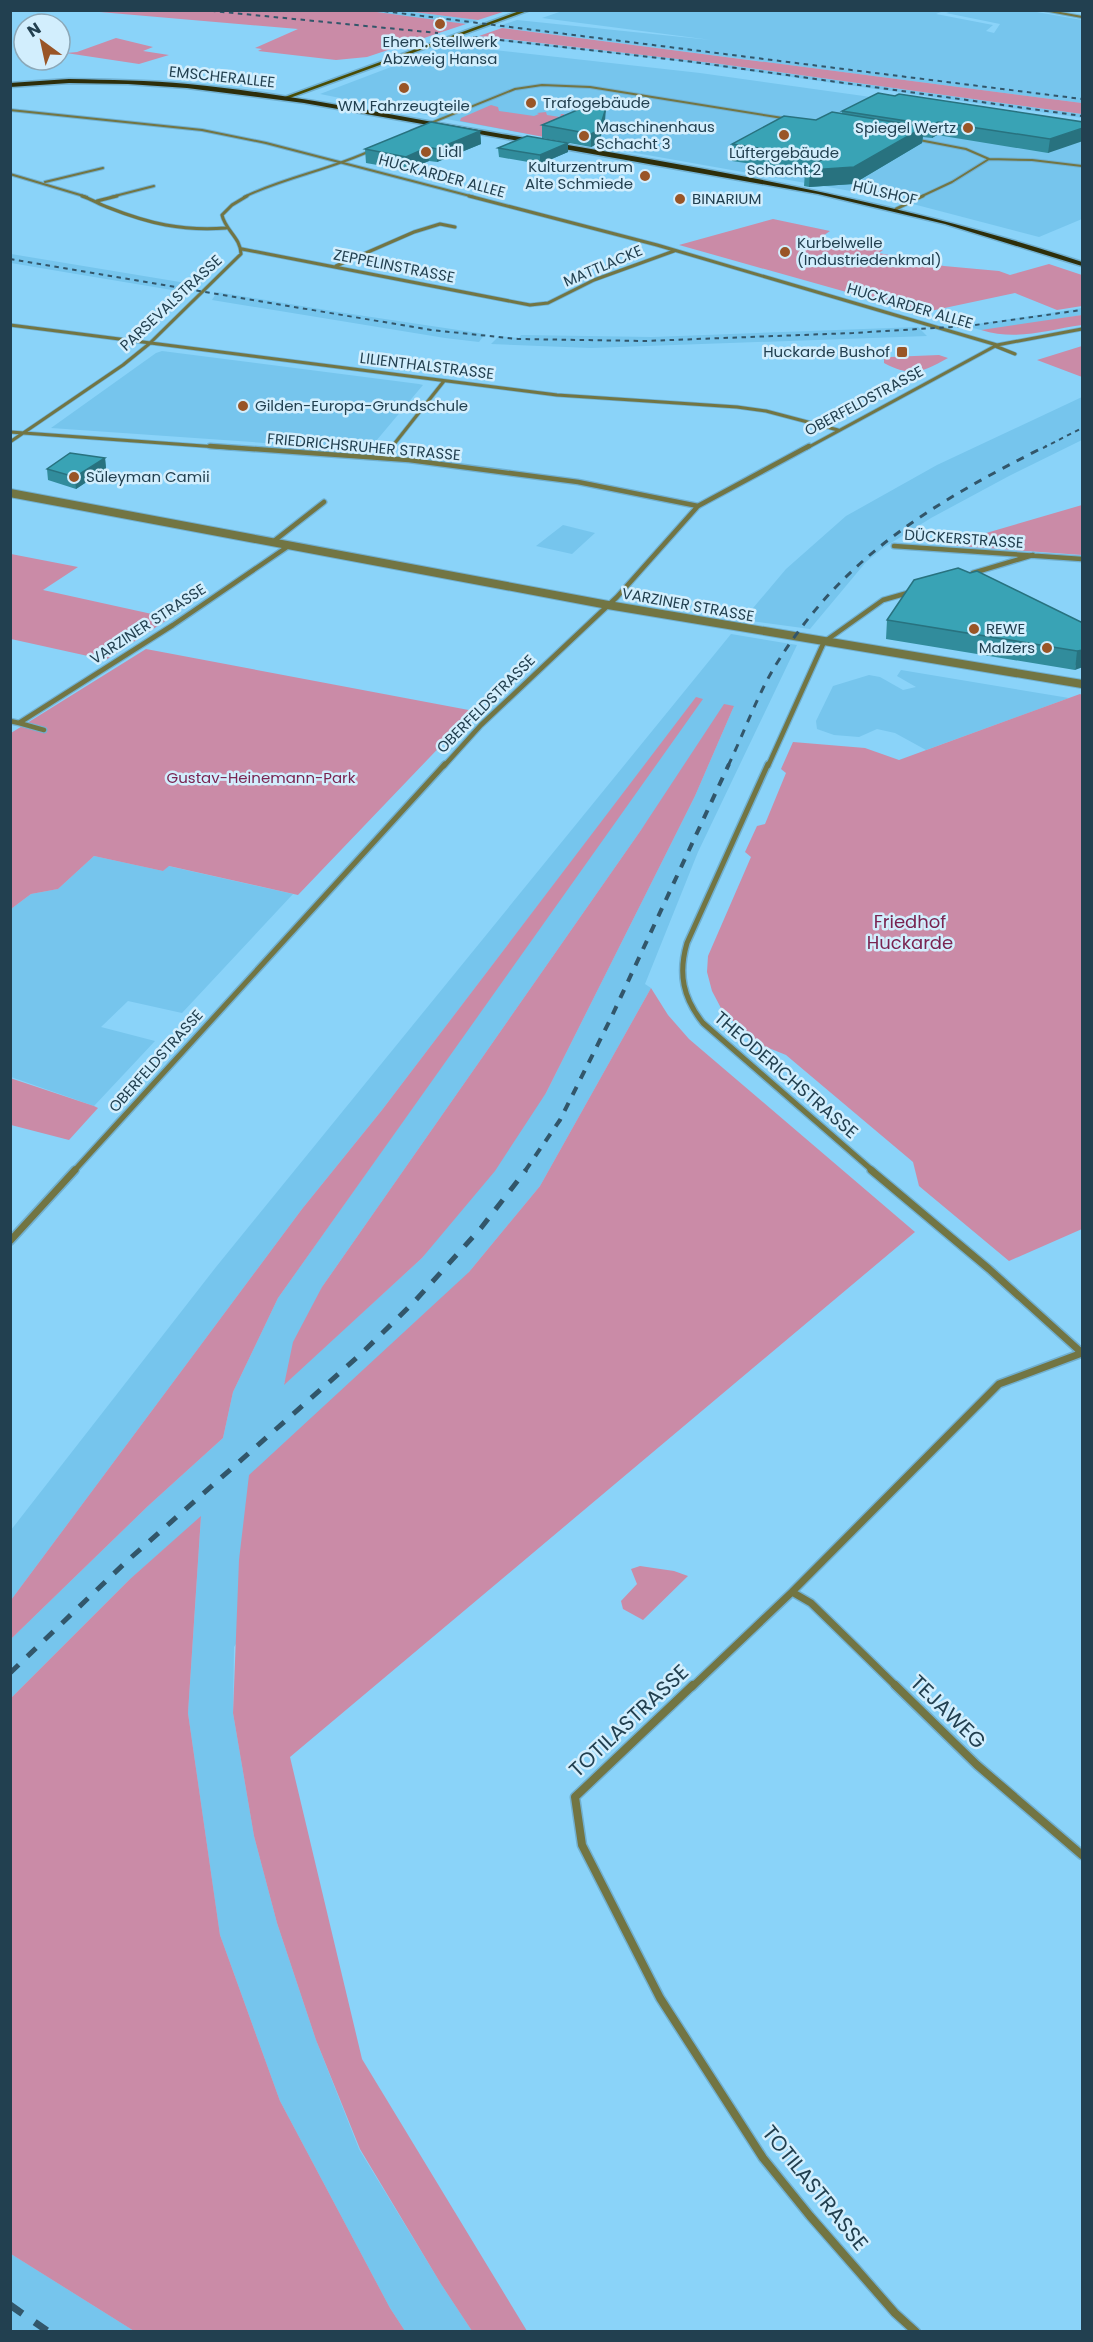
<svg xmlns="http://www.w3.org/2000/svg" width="1093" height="2342" font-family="Poppins,sans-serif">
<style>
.built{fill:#76c5ed;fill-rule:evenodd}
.green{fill:#ca8ba7}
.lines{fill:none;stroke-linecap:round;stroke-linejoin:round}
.minor-far5-casing{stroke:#71b0d0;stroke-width:4}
.minor-far4-casing{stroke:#71b0d0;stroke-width:4.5}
.minor-far3-casing{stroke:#71b0d0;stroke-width:7}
.minor-far2-casing{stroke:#71b0d0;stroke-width:8}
.minor-far1-casing{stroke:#71b0d0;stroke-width:10}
.minor-casing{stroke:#71b0d0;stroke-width:11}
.tertiary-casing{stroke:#71b0d0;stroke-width:10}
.secondary-casing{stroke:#71b0d0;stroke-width:3}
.primary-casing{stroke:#71b0d0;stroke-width:3}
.minor-far5{stroke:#727543;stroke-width:2}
.minor-far4{stroke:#727543;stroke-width:3}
.minor-far3{stroke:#727543;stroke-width:4.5}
.minor-far2{stroke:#727543;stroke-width:5}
.minor-far1{stroke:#727543;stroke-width:7}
.minor{stroke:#727543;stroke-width:8}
.tertiary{stroke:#727543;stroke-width:8}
.secondary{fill:#494c04;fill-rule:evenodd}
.primary{fill:#2d2e0a;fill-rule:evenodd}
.rail-far4{stroke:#32566a;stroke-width:2;stroke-dasharray:4.5 4.5;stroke-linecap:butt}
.rail-far3{stroke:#32566a;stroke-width:3;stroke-dasharray:8 8;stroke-linecap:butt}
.rail-far2{stroke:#32566a;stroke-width:4;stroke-dasharray:9 9;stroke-linecap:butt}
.rail-far1{stroke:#32566a;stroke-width:5;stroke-dasharray:12 12;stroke-linecap:butt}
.rail{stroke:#32566a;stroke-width:7;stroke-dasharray:15 15;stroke-linecap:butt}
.wall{fill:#318c9c}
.shaded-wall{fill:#28727f}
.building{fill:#39a3b5;stroke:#28727f;stroke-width:1.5}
.poi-dot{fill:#995527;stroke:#d2eefd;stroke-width:2}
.labels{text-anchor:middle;stroke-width:5;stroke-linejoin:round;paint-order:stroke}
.far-poi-label{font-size:15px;fill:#224050;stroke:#d2eefd;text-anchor:start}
.far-street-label{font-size:15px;fill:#224050;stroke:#d2eefd}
.far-park-label{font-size:15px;fill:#792451;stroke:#d2eefd}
.park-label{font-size:18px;fill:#792451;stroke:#d2eefd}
.street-label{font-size:18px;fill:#224050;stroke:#d2eefd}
.near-street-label{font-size:21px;fill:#224050;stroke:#d2eefd}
</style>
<rect width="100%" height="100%" fill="#8ad3f9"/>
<path class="built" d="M565,10H946L936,14L993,25L986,31L994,33L1000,24L946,13L956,10L1031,11L1082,20V103L496,27L517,20L711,40L542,18Z
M362,11H405L478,20L466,24Z
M474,36L720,64L1053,110L1082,114V118L663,59L470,38Z
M449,45L700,73L892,100L1082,122V219L1039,237L890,198L462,122L320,94Z
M10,254H11L192,284L184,292L70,273L11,263Z
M217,292L338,312L485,334L479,342L445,338L212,300Z
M1082,308V315L1008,328L981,330L965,326Z
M918,327L927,336L591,348L491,344L499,336L519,338L521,335L652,337Z
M162,351L419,384L423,385L371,447L366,450L51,428L156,353Z
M1082,397V440L1009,476L931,518L883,548L866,562L810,629L743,620L786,569L846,516L937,465Z
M563,525L595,533L572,554L536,546Z
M731,634L797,645L698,852L645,984L651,988L540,1186L469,1272L234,1647L233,1713L254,1836L277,1923L316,2040L359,2149L441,2284L472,2331H405L390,2308L280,2101L220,1935L188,1713L201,1517L130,1579L11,1698V1639L148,1506L223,1438L233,1392L278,1298L543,923L696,698L382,1110L302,1209L11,1600V1530L216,1267ZM734,706L695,796L546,1093L422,1258L284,1384L322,1287L641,830Z
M901,670L1069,698L926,750L895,733L877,729L859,737L834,735L817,729L816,721L833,686L869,675L880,677L903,690L916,687L897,676Z
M94,856L163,871L168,866L293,894L182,1013L128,1001L101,1027L155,1041L94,1106L11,1077V909L31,894L58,889Z
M11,2254L134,2331H11Z"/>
<path class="green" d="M362,10L466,24L367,57L336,60L258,51L262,49L255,48L298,29L88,11Z
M405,11L506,10V11L478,20Z
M502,28L1082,103V114L720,64L479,36Z
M116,38L153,47L143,51L169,55L139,64L66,53L77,52Z
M491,105L498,107L499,111L534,116L539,114L537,113L546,112L547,115L560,117L561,114H564L565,118L544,137L460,121L461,118Z
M773,219L830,231L820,238L883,250L879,253L944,266L999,271L1010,275L1049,264L1082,275V306L1057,310L1015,293L921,313L679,245Z
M1082,315V325C1046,330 1017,341 981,330Z
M1082,346V377L1037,360Z
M939,355L948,358C922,372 913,378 884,363V359L890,357Z
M1082,505V555L945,545Z
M11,554L78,567L43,590L170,618L106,660L11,639Z
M146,649L474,711L298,895L169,866L163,871L94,856L58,889L31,894L11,909V733Z
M1080,694L1082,695V1229L1009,1261L919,1186L913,1162L786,1055L759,1044L739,1027L722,1010L712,991L707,972L708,956L751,857L745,852L757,826L765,824L786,773L781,769L793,742L865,748L899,760Z
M696,697L703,699L278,1298L233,1392L223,1438L148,1506L11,1639V1600L302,1209L382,1110Z
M724,704L734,706L695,796L546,1093L495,1171L422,1258L284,1385L293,1342L322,1287L641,830Z
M651,988L668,1015L689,1039L915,1232L290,1757L362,2059L527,2331H472L441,2284L360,2149L316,2040L277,1923L254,1836L233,1713L239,1560L249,1475L469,1272L540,1186Z
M10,1078L94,1106L98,1108L69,1140L11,1125Z
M201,1516L188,1713L220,1935L280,2101L390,2308L405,2331H134L11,2254V1698L130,1579Z
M640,1566L674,1571L688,1576L643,1620L623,1609L621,1601L637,1584L631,1569Z"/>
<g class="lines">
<defs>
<path id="minor-far5" d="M1044,10L1082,17
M10,110L202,130L266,143L474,197
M411,131L515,89L542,85L590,87L789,119
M914,139L966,149L989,159
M10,174L87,197
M45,182L103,168
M111,197L154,186
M244,197C285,177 330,170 372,150
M920,197L952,182L989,159L1032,160L1082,166"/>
<path id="minor-far4" d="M82,196C91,199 99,204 107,207C150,224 181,231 226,228
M469,196L657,245L997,345
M97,201L117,196
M896,209L923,196
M242,249L530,305L548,303L594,280L674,251
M336,266L414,232L440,224L455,227
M10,325L557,395L737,407L766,411L838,430
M995,346L1015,354
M10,432L231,448
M10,442L123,365L149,344L241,254C241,238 225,230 222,215L232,205L247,196
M391,448L444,381
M807,448L997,345L1082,329"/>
<path id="minor-far3" d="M210,446L409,460L578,482L698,506
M383,458L392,446
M274,541L324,502
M894,546L1082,559
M973,573L1033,555
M10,721L19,723L173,625L290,545
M19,723L44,730
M444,766L481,725L617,597L698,506L809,446
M768,766L824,642L883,600L911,592"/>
<path id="minor-far2" d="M768,764L687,943C678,974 683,998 703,1023L873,1171
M74,1171L445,764"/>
<path id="minor-far1" d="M871,1170L989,1269L1082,1353
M10,1241L75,1170
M792,1592L811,1603L897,1687
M692,1687L792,1592L999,1384L1082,1353"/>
<path id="minor" d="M693,1685L575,1797L582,1845L660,1998L763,2158L810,2216L895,2313L916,2332
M895,1685L977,1765L1082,1855"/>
<path id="tertiary" d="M10,493L608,605L1082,684"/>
<path id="secondary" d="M522,10H530L287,99L282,98Z"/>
<path id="primary" d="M69,79C109,80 149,80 188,84C292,94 393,116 496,133C694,166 891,198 1082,262V266L945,224L818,194L304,103L187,88L128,84L69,83L10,87V83Z"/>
</defs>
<use href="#minor-far5" class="minor-far5-casing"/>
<use href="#minor-far4" class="minor-far4-casing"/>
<use href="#minor-far3" class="minor-far3-casing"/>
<use href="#minor-far2" class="minor-far2-casing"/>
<use href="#minor-far1" class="minor-far1-casing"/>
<use href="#minor" class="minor-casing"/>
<use href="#tertiary" class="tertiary-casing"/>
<use href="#secondary" class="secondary-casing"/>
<use href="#primary" class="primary-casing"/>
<use href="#minor-far5" class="minor-far5"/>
<use href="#minor-far4" class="minor-far4"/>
<use href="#minor-far3" class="minor-far3"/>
<use href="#minor-far2" class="minor-far2"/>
<use href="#minor-far1" class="minor-far1"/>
<use href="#minor" class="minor"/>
<use href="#tertiary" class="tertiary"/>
<use href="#secondary" class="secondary"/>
<use href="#primary" class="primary"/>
<path class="rail-far4" d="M202,10L438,33
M375,10L1082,99
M473,37L686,61L1082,116
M10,259L431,330L518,339L646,341L853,333L968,326L1082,310
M1043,448L1082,428"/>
<path class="rail-far3" d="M728,766C744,733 758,693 777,663C845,554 935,502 1046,446"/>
<path class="rail-far2" d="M525,1171L560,1120L611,1018L729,764"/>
<path class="rail-far1" d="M10,1673L127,1561L362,1353L414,1302L481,1228L526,1170"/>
<path class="rail" d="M10,2305L49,2332"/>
</g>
<path class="wall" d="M842,111L1083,122L1048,153L937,135L932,138L923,137L922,143L853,184L809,187L804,186L805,172L732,161V144L842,114Z
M605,121L599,143L591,147L542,138V125Z
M480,131L481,144L437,162L429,161L406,170L366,163L365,149Z
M498,148L568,152L540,164L499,157Z
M105,458L106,469L76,489L48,480L47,469Z
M887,620L1083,623L1075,670L886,639Z"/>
<path class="shaded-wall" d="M606,108L605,121L599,143L591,147V134Z
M938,122L937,135L932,138L933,125Z
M924,127L922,143L853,184L809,187L810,170Z
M1083,128V141L1048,153L1050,139Z
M480,131L481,144L437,162V149Z
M568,143V152L540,164V155Z
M428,147L429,161L406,170V157Z
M105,458L106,469L76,489L75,477Z
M1083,650V667L1075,670L1077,651Z"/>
<path class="building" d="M878,93L895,96L899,94L1083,122V128L1050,139L938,122L933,125L842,111Z
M589,105L606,108L599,130L591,134L542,125Z
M832,112L924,127L854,167L810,170L805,169L825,158L732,144L784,116L816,120Z
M431,122L480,131L437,149L428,147L406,157L365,149Z
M527,136L568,143L540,155L498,148Z
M70,453L105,458L75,477L47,469Z
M958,568L970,573L977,571L1083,623V650L1077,651L887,620L914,580Z"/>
<g class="poi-dot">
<circle cx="440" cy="24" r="6"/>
<circle cx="404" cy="88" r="6"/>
<circle cx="531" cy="103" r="6"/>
<circle cx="968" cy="128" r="6"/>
<circle cx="784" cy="135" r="6"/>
<circle cx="584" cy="136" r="6"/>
<circle cx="426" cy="152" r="6"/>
<circle cx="645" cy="176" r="6"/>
<circle cx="680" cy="199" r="6"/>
<circle cx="785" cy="252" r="6"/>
<rect x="896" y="346" width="12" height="12" rx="3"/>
<circle cx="243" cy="406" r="6"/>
<circle cx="74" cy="477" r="6"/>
<circle cx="974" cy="629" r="6"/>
<circle cx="1047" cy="648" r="6"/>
</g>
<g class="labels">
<g class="far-poi-label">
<text x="440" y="47" text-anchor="middle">Ehem. Stellwerk<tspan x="440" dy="17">Abzweig Hansa</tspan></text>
<text x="543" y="108">Trafogebäude</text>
<text x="404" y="111" text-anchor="middle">WM Fahrzeugteile</text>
<text x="596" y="132">Maschinenhaus<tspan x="596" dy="17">Schacht 3</tspan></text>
<text x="956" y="133" text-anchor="end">Spiegel Wertz</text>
<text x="438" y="157">Lidl</text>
<text x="784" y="158" text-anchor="middle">Lüftergebäude<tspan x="784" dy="17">Schacht 2</tspan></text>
<text x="633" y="172" text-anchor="end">Kulturzentrum<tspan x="633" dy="17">Alte Schmiede</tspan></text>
<text x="692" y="204">BINARIUM</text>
<text x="797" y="248">Kurbelwelle<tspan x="797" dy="17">(Industriedenkmal)</tspan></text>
<text x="890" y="357" text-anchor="end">Huckarde Bushof</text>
<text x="255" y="411">Gilden-Europa-Grundschule</text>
<text x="86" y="482">Süleyman Camii</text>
<text x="986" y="634">REWE</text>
<text x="1035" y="653" text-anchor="end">Malzers</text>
</g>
<g class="far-street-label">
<text transform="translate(222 77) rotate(6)" y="5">EMSCHERALLEE</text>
<text transform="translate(442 176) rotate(15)" y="5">HUCKARDER ALLEE</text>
<text transform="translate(885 193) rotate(13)" y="5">HÜLSHOF</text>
<text transform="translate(394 266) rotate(11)" y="5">ZEPPELINSTRASSE</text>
<text transform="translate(603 266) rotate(-23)" y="5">MATTLACKE</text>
<text transform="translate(171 303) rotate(-43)" y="5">PARSEVALSTRASSE</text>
<text transform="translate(910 306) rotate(16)" y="5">HUCKARDER ALLEE</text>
<text transform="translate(427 366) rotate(7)" y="5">LILIENTHALSTRASSE</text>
<text transform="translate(864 401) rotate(-28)" y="5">OBERFELDSTRASSE</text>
<text transform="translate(364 447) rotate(5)" y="5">FRIEDRICHSRUHER STRASSE</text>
<text transform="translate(964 539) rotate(4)" y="5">DÜCKERSTRASSE</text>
<text transform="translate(688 605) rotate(10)" y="5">VARZINER STRASSE</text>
<text transform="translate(148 624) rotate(-33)" y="5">VARZINER STRASSE</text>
<text transform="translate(486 704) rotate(-45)" y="5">OBERFELDSTRASSE</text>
<text transform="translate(156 1061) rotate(-48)" y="5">OBERFELDSTRASSE</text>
</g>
<g class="far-park-label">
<text x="261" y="783">Gustav-Heinemann-Park</text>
</g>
<g class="park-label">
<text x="910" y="928">Friedhof<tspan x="910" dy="21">Huckarde</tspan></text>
</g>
<g class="street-label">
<text transform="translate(786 1075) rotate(41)" y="6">THEODERICHSTRASSE</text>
</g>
<g class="near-street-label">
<text transform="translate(948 1712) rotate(44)" y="7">TEJAWEG</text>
<text transform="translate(629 1721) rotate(-43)" y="7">TOTILASTRASSE</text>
<text transform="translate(815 2188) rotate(51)" y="7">TOTILASTRASSE</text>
</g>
</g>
<rect width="1093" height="2342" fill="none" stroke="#224050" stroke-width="24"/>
<g transform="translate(42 42) rotate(327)"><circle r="28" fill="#d2eefd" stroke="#8ca8b8" stroke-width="1.5"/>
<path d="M0-4.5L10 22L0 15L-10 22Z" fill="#995527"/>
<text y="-9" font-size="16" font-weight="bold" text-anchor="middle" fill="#224050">N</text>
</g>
</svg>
